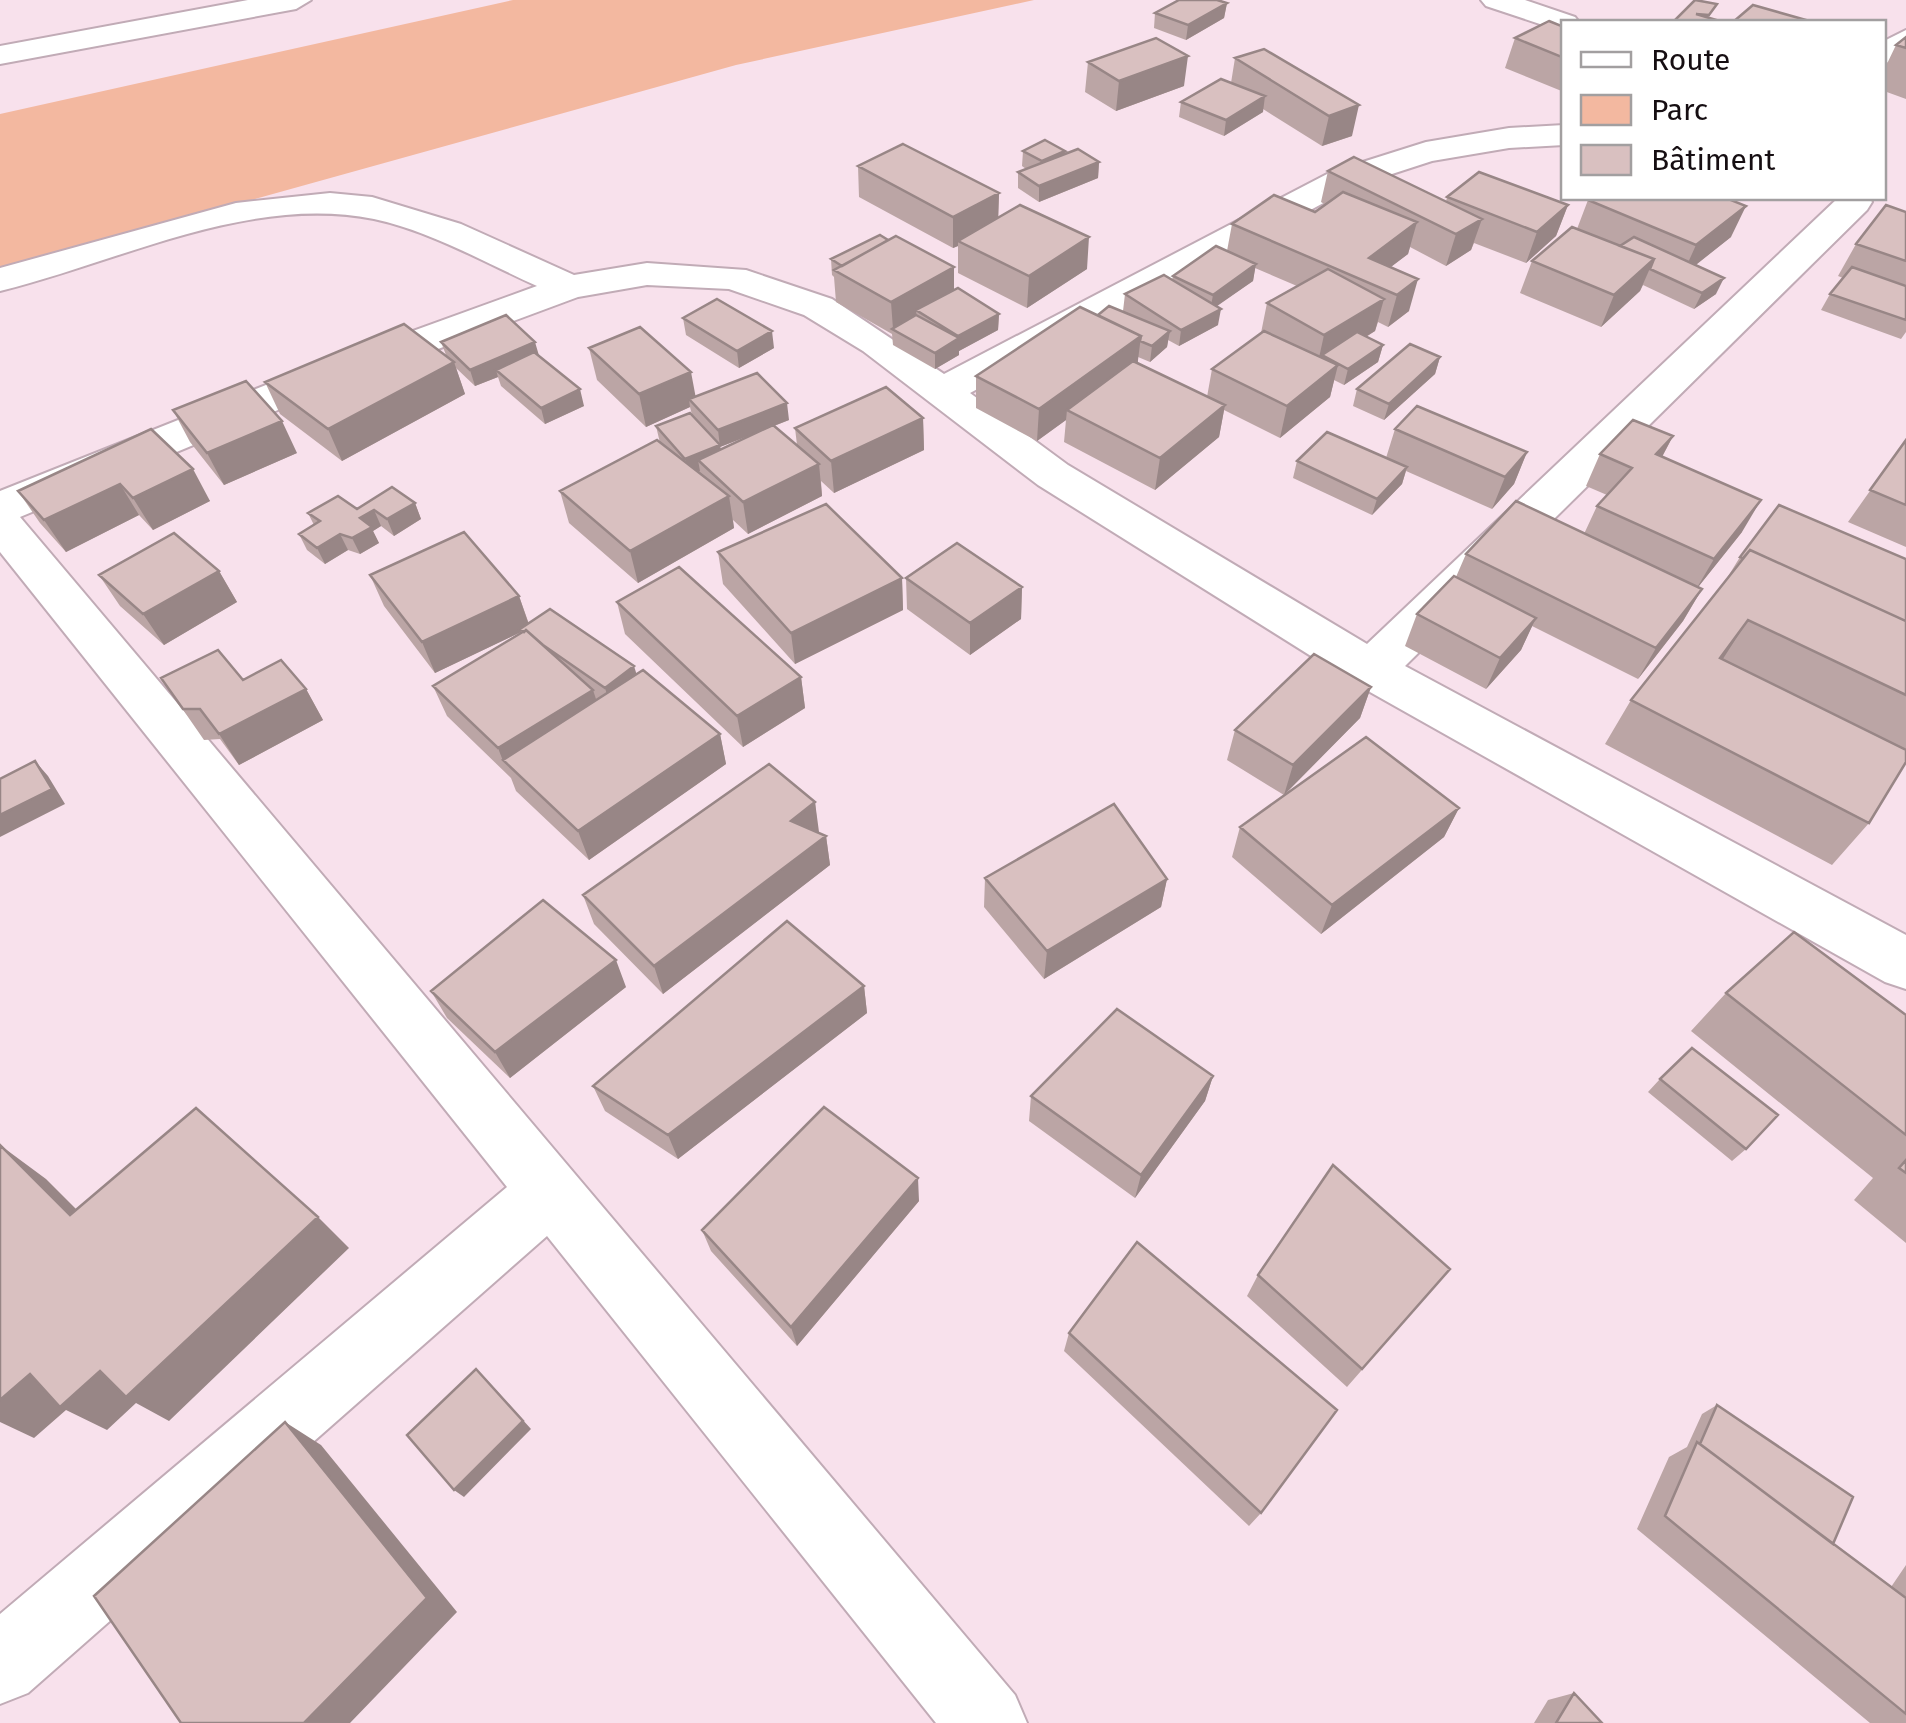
<svg xmlns="http://www.w3.org/2000/svg" width="1906" height="1723" font-family="'Fira Sans',sans-serif">
<style>
.green{fill:#f3b8a0}
.lines{fill:none;stroke-linecap:round;stroke-linejoin:round}
.minor-casing{stroke:#c1abb6;stroke-width:4}
.minor{fill:#fff;fill-rule:evenodd}
.wall{fill:#bba5a5;fill-rule:evenodd}
.shaded-wall{fill:#988686}
.building{fill:#d9c0c0;stroke:#988686;stroke-width:2.5}
</style>
<rect width="100%" height="100%" fill="#f8e1ec"/>
<path class="green" d="M513,0H1034L736,65L0,270V114Z"/>
<g class="lines">
<defs>
<path id="minor" d="M248,0H311L296,9L0,64V46Z
M1481,0H1525L1575,17L1579,22H1564V32L1486,6Z
M1906,30V54L1884,64V41Z
M1564,125V145L1509,148L1432,161L1355,186L970,393L1068,465L1367,644L1838,198H1869L1872,202L1867,210L1405,666L1906,935V989L1885,982L1354,683L1038,485L863,351L804,315L729,289L647,285L578,297L314,395L20,517L1015,1695L1027,1723H936L547,1236L28,1693L0,1704V1614L507,1187L0,552V491L286,377L537,286C484,262 430,231 374,219C248,194 119,262 0,291V268L236,203L330,193L372,197L461,224L574,275L647,263L746,270L832,299L944,374L1331,172L1426,142L1509,128Z"/>
</defs>
<use href="#minor" class="minor-casing"/>
<use href="#minor" class="minor"/>
</g>
<path class="wall" d="M1227,3L1224,18L1186,40L1154,28L1155,13Z
M1564,27V92L1505,68L1515,38Z
M1906,37V99L1884,91V70L1896,45Z
M1264,49L1352,136L1322,146L1263,109V112L1224,136L1179,117L1181,102L1231,83L1235,58Z
M1088,62L1184,86L1116,111L1085,92Z
M1023,151H1065V154L1099,162L1098,178L1039,202L1018,188V172L1026,169L1022,166Z
M858,166L999,193L998,218L1087,269L1027,308L958,273V246L953,248L859,197Z
M1328,171L1446,202L1447,197L1568,205L1556,236L1526,263L1474,243L1471,250L1446,266L1410,247L1408,254L1390,267L1409,311L1388,327L1378,322L1375,331L1366,337L1383,345L1378,362L1344,385L1334,380L1330,397L1280,438L1224,410L1219,437L1155,490L1064,442L1066,420L1037,441L976,408V376L1098,315L1127,313L1123,311L1125,294L1172,280L1173,276L1227,251L1232,224L1315,212L1326,205L1321,202ZM1255,268L1297,286L1267,303L1261,333L1212,369L1207,397L1138,363V357L1150,362L1167,347L1168,340L1179,346L1218,325L1216,306L1253,281Z
M1588,200L1731,237L1695,265L1716,294L1694,309L1643,285L1640,291L1601,327L1520,293L1532,261L1577,229Z
M1906,212V332L1901,339L1821,310L1830,294L1843,278L1838,276L1856,244Z
M831,259L954,291L999,314L998,330L959,351V355L935,369L893,345L892,334L836,302L834,277L832,275Z
M683,318L774,348L739,368L686,335Z
M441,342L539,357L584,406L545,424L501,386L498,377L475,386L456,368L465,394L342,461L280,414L265,382L446,355Z
M589,348L696,397L789,420L774,426L797,445L795,428L923,418L924,450L834,493L821,481L822,496L748,534L733,520L734,528L638,583L569,523L560,491L660,443L656,426L692,415L690,407L646,427L597,380ZM768,428L721,450L720,447Z
M1440,357L1435,374L1384,420L1353,406L1357,389Z
M173,410L297,453L224,485L190,442Z
M151,429L210,501L153,530L139,515L66,552L40,523L18,491Z
M1395,429L1527,452L1514,484L1492,509L1406,471L1402,484L1372,515L1293,478L1297,461L1386,458Z
M1673,436L1662,457L1742,532L1698,587L1702,589L1683,621L1638,679L1532,626L1521,650L1486,689L1405,646L1417,614L1456,577L1466,554L1584,534L1597,506L1607,495L1586,486L1600,454Z
M1906,440V547L1848,522Z
M415,503L421,519L394,536L381,526L373,531L379,543L360,554L348,550L325,564L307,550L299,534L314,525L308,513Z
M718,552L902,578L903,610L795,664L723,584Z
M1740,557L1906,559V762L1869,823L1832,865L1605,744L1631,700L1724,583Z
M219,571L237,602L164,645L120,606L99,575Z
M370,575L519,596L529,624L636,674L720,734L726,764L589,860L516,791L511,778L447,716L433,686L521,632L435,673L384,606Z
M906,578L1022,587L1021,619L970,655L907,609Z
M617,602L801,677L805,708L743,747L625,634Z
M161,678L243,680L306,689L323,720L239,765L220,739L204,740Z
M1371,687L1360,718L1284,795L1227,760L1235,730Z
M815,802L818,833L826,836L830,865L663,994L594,924L583,895Z
M1459,808L1444,837L1321,934L1232,857L1240,827Z
M985,878L1167,879L1161,907L1044,979L984,907Z
M864,986L867,1013L678,1159L605,1111L593,1086Z
M626,987L510,1078L447,1018L431,991Z
M1726,993L1906,1015V1243L1854,1200L1873,1178L1691,1031Z
M1213,1076L1205,1101L1135,1198L1029,1121L1031,1096Z
M1660,1079L1746,1149L1732,1161L1648,1092Z
M919,1201L797,1346L711,1251L702,1230Z
M1450,1269L1347,1387L1247,1296L1258,1275Z
M1069,1333L1261,1513L1249,1526L1064,1351Z
M1717,1405L1833,1544L1891,1587L1906,1565V1723H1870L1637,1529L1669,1457L1687,1447L1702,1414Z
M1574,1693L1602,1723H1534L1548,1700Z"/>
<path class="shaded-wall" d="M1227,3L1224,18L1186,40L1188,25Z
M1188,56L1184,86L1116,111L1119,81Z
M1265,96L1263,112L1224,136L1226,120Z
M1359,105L1352,136L1322,146L1329,116Z
M1099,162L1098,178L1039,202V186Z
M999,193L998,225L958,241V246L953,248V217Z
M1568,205L1556,236L1526,263L1537,232Z
M1746,206L1731,237L1682,276L1696,245Z
M1482,219L1471,250L1446,266L1456,234Z
M1417,222L1408,254L1370,283L1369,258Z
M1089,237L1087,269L1027,308L1029,276Z
M1654,259L1640,291L1601,327L1614,295Z
M1256,264L1253,281L1210,311L1213,295Z
M954,267V298L916,310L917,320L893,329L891,302Z
M1724,278L1716,294L1694,309L1702,293Z
M1418,279L1409,311L1388,327L1397,295Z
M1384,299L1375,331L1329,359L1322,355L1320,365L1317,367L1324,335Z
M1221,309L1218,325L1179,346L1181,330Z
M999,314L998,330L959,351V355L935,369V353L958,339V336Z
M772,331L774,348L739,368L737,351Z
M1170,331L1167,347L1150,362L1152,346Z
M1141,336L1137,368L1067,410L1066,420L1037,441L1039,409Z
M535,342L540,359L496,370L498,377L475,386L470,370Z
M1383,345L1378,362L1344,385L1348,369Z
M1440,357L1435,374L1384,420L1389,404Z
M454,362L465,394L342,461L328,429Z
M1338,365L1330,397L1280,438L1287,406Z
M691,372L697,404L689,399L690,407L646,427L639,394Z
M580,389L584,406L545,424L541,408Z
M787,403L789,420L720,447L718,430Z
M1225,405L1219,437L1155,490L1160,458Z
M923,418L924,450L834,493L831,461Z
M282,421L297,453L224,485L207,453Z
M1673,436L1656,468V454Z
M720,445L723,461L698,460L700,471L688,475L685,459Z
M1527,452L1514,484L1492,509L1505,477Z
M819,464L822,496L748,534L743,502Z
M1407,467L1402,484L1372,515L1377,499Z
M193,469L210,501L153,530L133,498Z
M120,484L139,515L66,552L44,520Z
M729,496L734,528L638,583L630,551Z
M1761,500L1742,532L1695,591L1714,559Z
M415,503L421,519L394,536L387,519Z
M374,510L381,526L373,531L379,543L360,554L352,538L360,518Z
M340,534L348,550L325,564L317,548Z
M219,571L237,602L164,645L143,614Z
M902,578L903,610L795,664L791,633Z
M1022,587L1021,619L970,655V623Z
M1702,589L1683,621L1638,679L1656,648Z
M519,596L530,628L520,629L521,632L435,673L422,642Z
M1536,618L1521,650L1486,689L1500,658Z
M1748,620L1719,665L1720,658Z
M634,666L639,682L610,704L605,688Z
M801,677L805,708L743,747L737,716Z
M1371,687L1360,718L1284,795L1293,765Z
M306,689L323,720L239,765L219,734Z
M593,690L603,720L503,761L498,748Z
M720,734L726,764L589,860L578,831Z
M35,761L48,776L65,804L0,837V815Z
M815,802L819,832L796,850L791,821Z
M1459,808L1444,837L1321,934L1332,905Z
M826,836L830,865L663,994L654,966Z
M1167,879L1161,907L1044,979L1047,951Z
M616,960L626,987L510,1078L495,1052Z
M864,986L867,1013L678,1159L668,1135Z
M1213,1076L1205,1101L1135,1198L1141,1175Z
M0,1145L46,1179L113,1246L70,1215Z
M918,1178L919,1201L797,1346L791,1327Z
M318,1217L349,1248L169,1421L136,1403L107,1430L66,1410L34,1438L0,1422V1400L30,1374L100,1371Z
M485,1378L531,1429L464,1497L454,1490Z
M285,1422L321,1445L457,1612L350,1723H304Z"/>
<path class="building" d="M1179,0H1217L1227,3L1188,25L1155,13Z
M1695,0L1717,4L1709,15L1696,14L1723,22H1673Z
M1753,5L1813,22H1733Z
M1549,21L1564,27V58L1515,38Z
M1906,37V48L1896,45Z
M1156,38L1188,56L1119,81L1088,62Z
M1264,49L1359,105L1329,116L1235,58Z
M1221,79L1265,96L1226,120L1181,102Z
M1045,140L1065,151L1042,161L1023,151Z
M903,144L999,193L953,217L858,166Z
M1078,149L1099,162L1039,186L1018,172Z
M1354,157L1482,219L1456,234L1328,171Z
M1479,172L1568,205L1537,232L1447,197Z
M1343,192L1417,222L1369,258L1418,279L1397,295L1232,224L1274,195L1315,212Z
M1591,198H1726L1746,206L1696,245L1588,200Z
M1020,205L1089,237L1029,276L958,241Z
M1886,205L1906,212V261L1856,244Z
M1572,227L1654,259L1614,295L1532,261Z
M880,235L888,240L842,266L831,259Z
M896,236L954,267L891,302L834,270Z
M1634,237L1724,278L1702,293L1650,269L1654,259L1620,246Z
M1216,246L1256,264L1213,295L1173,276Z
M1852,267L1906,286V320L1830,294Z
M1328,269L1384,299L1324,335L1267,303Z
M1164,275L1221,309L1181,330L1125,294Z
M958,288L999,314L958,336L916,310Z
M717,299L772,331L737,351L683,318Z
M1109,306L1170,331L1152,346L1140,341L1141,336L1098,315Z
M1080,307L1141,336L1039,409L976,376Z
M506,315L535,342L470,370L441,342Z
M916,315L959,338L935,353L892,329Z
M404,324L454,362L328,429L265,382Z
M640,327L691,372L639,394L589,348Z
M1264,331L1338,365L1287,406L1212,369Z
M1357,332L1383,345L1348,369L1322,355Z
M1410,344L1440,357L1389,404L1357,389Z
M534,352L580,389L541,408L496,370Z
M1133,361L1225,405L1160,458L1067,410Z
M757,373L787,403L718,430L689,399Z
M246,381L282,421L207,453L173,410Z
M886,387L923,418L831,461L795,428Z
M1417,406L1527,452L1505,477L1395,429Z
M690,413L720,445L685,459L656,426Z
M1633,420L1673,436L1656,454L1761,500L1714,559L1597,506L1632,468L1600,454Z
M773,425L819,464L743,502L698,460Z
M151,429L193,469L133,498L120,484L44,520L18,491Z
M1327,432L1407,467L1377,499L1297,461Z
M657,440L729,496L630,551L560,491Z
M1906,440V505L1870,490Z
M392,487L415,503L387,519L374,510L360,518L372,527L352,538L340,534L317,548L299,534L320,521L308,513L338,496L357,509Z
M1516,501L1702,589L1656,648L1466,554Z
M826,504L902,578L791,633L718,552Z
M1779,505L1906,559V621L1750,550L1743,558L1740,557Z
M464,532L519,596L422,642L370,575Z
M174,533L219,571L143,614L99,575Z
M957,543L1022,587L970,623L906,578Z
M1750,550L1906,621V695L1748,620L1720,658L1906,750V762L1869,823L1631,700Z
M679,567L801,677L737,716L617,602Z
M1454,576L1536,618L1500,658L1417,614Z
M550,609L634,666L605,688L543,645L526,630L524,632L520,629Z
M526,630L593,690L498,748L433,686Z
M218,650L243,680L281,660L306,689L219,734L200,709H183L161,678Z
M1314,654L1371,687L1293,765L1235,730Z
M643,670L720,734L578,831L503,760Z
M1366,737L1459,808L1332,905L1240,827Z
M35,761L52,789L0,815V779Z
M769,764L815,802L791,821L826,836L654,966L583,895Z
M1114,804L1167,879L1047,951L985,878Z
M543,900L616,960L495,1052L431,991Z
M787,921L864,986L668,1135L593,1086Z
M1794,932L1906,1015V1135L1726,993Z
M1117,1009L1213,1076L1141,1175L1031,1096Z
M1692,1048L1778,1115L1746,1149L1660,1079Z
M824,1107L918,1178L791,1327L702,1230Z
M196,1108L318,1217L126,1397L100,1371L60,1407L30,1374L0,1400V1145L70,1215Z
M1906,1160V1173L1899,1168Z
M1333,1165L1450,1269L1362,1369L1258,1275Z
M1137,1242L1337,1410L1261,1513L1069,1333Z
M476,1369L523,1421L454,1490L407,1435Z
M1717,1405L1853,1497L1833,1544L1700,1444Z
M285,1422L427,1598L304,1723H181L94,1596Z
M1697,1442L1906,1598V1714L1665,1516Z
M1574,1693L1602,1723H1556Z"/>
<rect x="1561" y="20" width="325" height="180" fill="#ffffff" stroke="#a29fa0" stroke-width="2.5"/>
<rect x="1581" y="52" width="50" height="15" fill="#ffffff" stroke="#a29fa0" stroke-width="2.5"/>
<text x="1651" y="70" font-size="30" fill="#160e12">Route</text>
<rect x="1581" y="95" width="50" height="30" fill="#f3b8a0" stroke="#a29fa0" stroke-width="2.5"/>
<text x="1651" y="120" font-size="30" fill="#160e12">Parc</text>
<rect x="1581" y="145" width="50" height="30" fill="#d9c0c0" stroke="#a29fa0" stroke-width="2.5"/>
<text x="1651" y="170" font-size="30" fill="#160e12">Bâtiment</text>
</svg>
